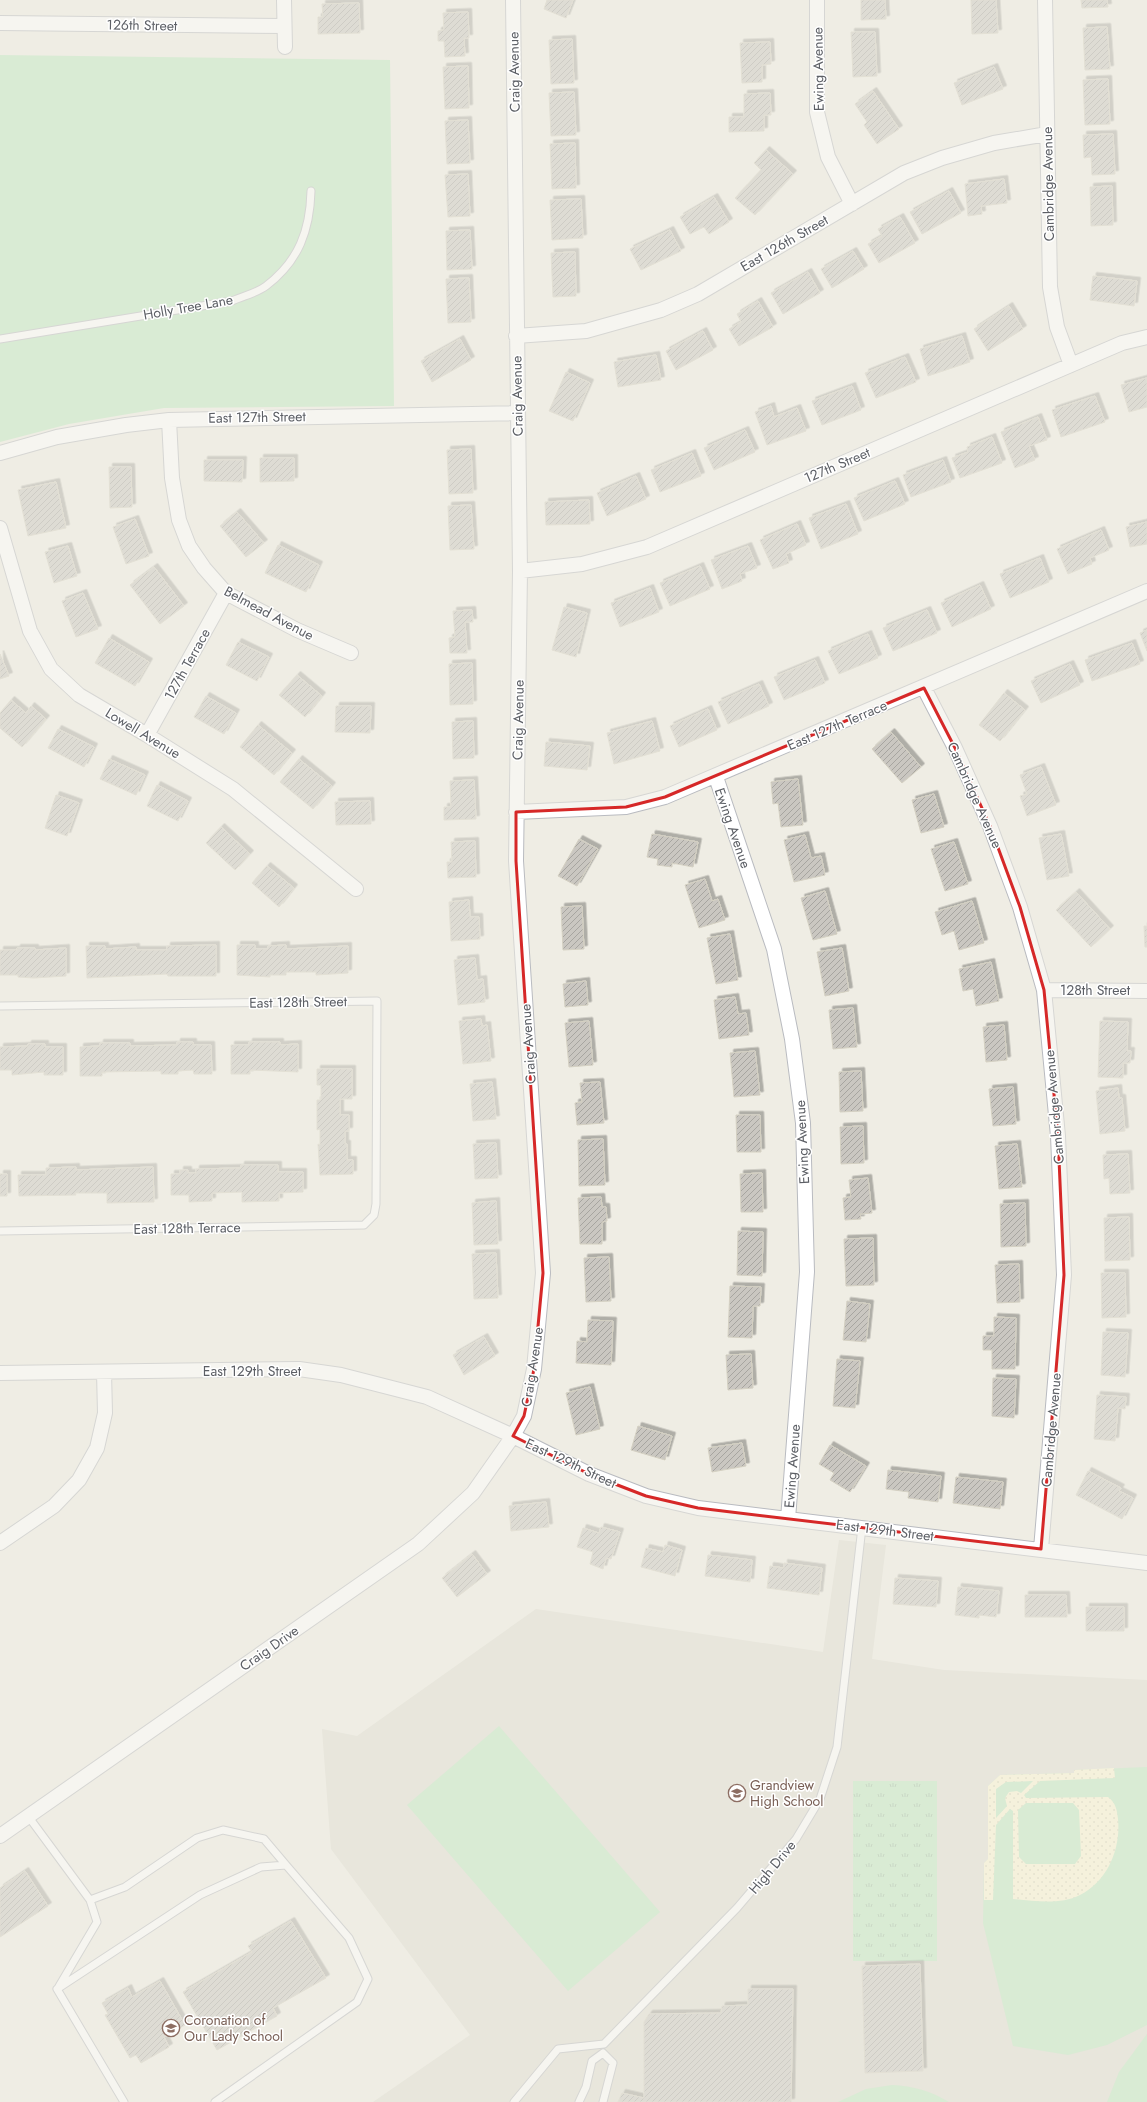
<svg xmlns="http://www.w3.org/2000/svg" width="1147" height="2102" font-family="Jost,sans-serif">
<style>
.education{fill:#dfddd2}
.grass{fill:#bfe8c2}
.sand{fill:url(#sand-dots);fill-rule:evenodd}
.park{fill:url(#park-tufts)}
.building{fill:url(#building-hatch);stroke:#d4d0c2;filter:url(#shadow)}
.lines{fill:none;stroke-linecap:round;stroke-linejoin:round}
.service-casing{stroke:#b9bbc0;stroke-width:9}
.minor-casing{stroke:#b9bbc0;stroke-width:16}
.service{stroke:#fff;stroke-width:7}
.minor{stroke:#fff;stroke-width:14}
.marked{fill:none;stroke:#d62828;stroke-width:3;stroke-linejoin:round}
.labels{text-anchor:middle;stroke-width:3;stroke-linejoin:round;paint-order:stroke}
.street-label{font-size:14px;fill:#5c5f65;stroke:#fff}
.education-label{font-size:14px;fill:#785e54;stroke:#fff;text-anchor:start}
</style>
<defs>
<pattern id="sand-dots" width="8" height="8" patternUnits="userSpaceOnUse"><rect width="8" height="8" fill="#fcf6d2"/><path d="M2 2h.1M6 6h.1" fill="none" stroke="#dad5b7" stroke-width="1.8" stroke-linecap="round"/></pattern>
<pattern id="park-tufts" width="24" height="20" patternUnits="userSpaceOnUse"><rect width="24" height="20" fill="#bfe8c2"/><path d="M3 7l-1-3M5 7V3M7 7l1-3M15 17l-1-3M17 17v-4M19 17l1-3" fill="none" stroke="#9ebfa1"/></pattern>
<pattern id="building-hatch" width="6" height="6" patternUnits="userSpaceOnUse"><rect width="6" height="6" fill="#cac7c1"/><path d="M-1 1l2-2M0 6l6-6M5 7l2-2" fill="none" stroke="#a7a5a0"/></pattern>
<filter id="shadow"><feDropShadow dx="3.5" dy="-3.5" stdDeviation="0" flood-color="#0004"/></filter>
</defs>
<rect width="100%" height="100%" fill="#efede4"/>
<path class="education" d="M839,1540L886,1545L872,1659L944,1670L1147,1680V2102H373L470,2035L331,1849L322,1729L357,1736L536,1609L823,1652Z"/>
<path class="grass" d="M0,55L390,60L394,406L164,408L69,424L0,442Z
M499,1726L660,1912L568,1991L407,1805Z
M1147,1767V2025L1107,2045L1068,2055L1013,2046L983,1923L984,1863L988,1859V1786L1000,1775L1074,1773V1770Z
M1147,2034V2102H1107L1119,2072Z
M892,2085C913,2086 931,2091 949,2102H838L866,2089Z"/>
<path class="sand" d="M1114,1768L1115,1778L1040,1781L1024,1795L1026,1798L1108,1797C1116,1803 1117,1810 1118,1819C1121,1848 1108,1881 1080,1895C1060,1905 1035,1901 1013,1899V1811L1010,1809L996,1825L993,1900H984V1863L988,1859V1786L1000,1775L1074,1773V1770ZM1033,1781L1021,1793L1017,1791L1009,1792L1005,1798L1007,1806L996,1818V1789L1006,1782ZM1026,1803H1073L1079,1810L1081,1856L1075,1864H1026L1019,1857L1018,1810Z"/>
<path class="park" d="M853,1781H937V1961H853Z"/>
<path class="building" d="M547,0H573L566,18L544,9Z
M861,0H885L886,19L861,20Z
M971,0H996L998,33L972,34Z
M1081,0H1107L1108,7L1082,8Z
M359,3L360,33L318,34V17H323L322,4Z
M468,12L469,38H464L465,56L445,57L444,41H438V31L444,30L443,13Z
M1107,27L1110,69L1085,70L1083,28Z
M851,32H875L877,76L853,77Z
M572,39L574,83L551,84L549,40Z
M770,42L771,64L762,65V82L742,83L740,43Z
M468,66L469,108L445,109L443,67Z
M994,67L1003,89L962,105L954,83Z
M1108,79L1110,124L1085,125L1083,80Z
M873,91L899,129L877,144L864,125L867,122L855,104Z
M574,92L576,135L551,136L549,93Z
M770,93L771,115H764V131L729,132V117H744V94Z
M468,120L470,163L447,164L445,121Z
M1113,134L1115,174L1092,175L1091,157L1084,158L1083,135Z
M575,143L576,188L552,189L550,144Z
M766,150L793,174L755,215L735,198L761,170L754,163Z
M468,174L470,216L448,217L445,175Z
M1004,179L1007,203L981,206L982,214L968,216L965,184Z
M1112,186L1113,225L1091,226L1090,187Z
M949,191L961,213L922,234L910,212Z
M714,197L729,222L709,234L704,227L690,234L680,217Z
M581,199L583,238L552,240L550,200Z
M900,217L915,243L879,263L868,244L882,236L878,229Z
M470,230L472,269L447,270L446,231Z
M670,230L681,251L641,270L630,249Z
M853,251L864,269L832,288L821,269Z
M575,252L576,296L553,297L551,253Z
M808,272L820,293L783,314L771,293Z
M1093,276L1137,281L1134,306L1090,300Z
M469,278L471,322L448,323L446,279Z
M758,301L773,327L739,346L729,329L741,322L737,314Z
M1009,306L1023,329L988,351L974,329Z
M703,331L713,350L676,370L666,351Z
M962,336L970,362L928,376L920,349Z
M460,339L471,360L432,382L421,361Z
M656,355L661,380L618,387L614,362Z
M905,357L916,382L876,398L865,373Z
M566,372L590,383L573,421L549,411Z
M1147,378V407L1129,412L1121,385Z
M852,386L861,410L822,425L812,401Z
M1095,396L1105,422L1061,437L1052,410Z
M771,406L774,417L797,408L806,431L767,445L755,412Z
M1038,417L1047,440L1029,446L1035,460L1015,468L1001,432Z
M745,430L755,452L714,470L704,448Z
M992,437L1002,463L960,478L952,458L968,452L967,447Z
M471,449L473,493L449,494L447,450Z
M692,453L701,476L660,492L651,470Z
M260,458H294V481L260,482Z
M204,460H243L242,482L204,481Z
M943,460L951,482L911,497L903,475Z
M109,467H131L132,507L110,508Z
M636,476L646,499L607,516L597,493Z
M895,481L905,504L864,521L854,498Z
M56,482L66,528L28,536L18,490Z
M589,500L590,524L546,525L545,502Z
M846,504L858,534L821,549L809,518Z
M471,505L474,549L450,550L448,506Z
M237,512L264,543L246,557L220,526Z
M135,519L149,556L126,564L113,527Z
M1147,522V544L1130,547L1126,527Z
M797,524L806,545L786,554L789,563L773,569L760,540Z
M1101,530L1109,550L1090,558L1092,564L1068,574L1057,549Z
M278,545L319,565L306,592L265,573Z
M68,546L77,576L54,583L45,552Z
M748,546L757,568L740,574L742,581L722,589L711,560Z
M1040,558L1049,582L1010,598L1000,574Z
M700,566L710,589L670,606L660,583Z
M154,567L184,606L160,624L130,585Z
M980,585L991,609L952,627L941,603Z
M650,588L659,612L620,627L611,603Z
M83,593L98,629L76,637L62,601Z
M564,607L587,613L576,657L552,650Z
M472,610L473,622H465L467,653H450L449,638L455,637L453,611Z
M927,610L937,633L893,651L883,628Z
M1147,630V651L1140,633Z
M868,634L878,658L839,674L828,651Z
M109,638L149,662L135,686L95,663Z
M238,642L269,657L257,681L226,665Z
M1132,643L1140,664L1092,681L1085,660Z
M0,654L9,676L0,679Z
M815,660L825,683L784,700L774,677Z
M472,663L473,704L450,705L449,664Z
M1070,664L1080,685L1041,703L1031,681Z
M297,675L322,696L305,717L279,695Z
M759,684L769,706L728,724L718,702Z
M1004,693L1025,710L1000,741L979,725Z
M206,696L236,713L224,734L194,717Z
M11,700L26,713L31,706L46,719L22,747L0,728V713Z
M336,706H371L370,733L335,732Z
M708,709L717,730L679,747L670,726Z
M473,721L474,758L453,759L452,722Z
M652,721L660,751L614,764L607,733Z
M258,725L292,753L274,775L240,747Z
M58,729L94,747L84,767L48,748Z
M891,732L921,767L902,783L872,749Z
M546,742L590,746L587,770L544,766Z
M109,759L145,775L136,795L100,779Z
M299,759L332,786L313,809L280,782Z
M1041,767L1056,805L1027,816L1020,796L1027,794L1020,775Z
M798,779L803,825L781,827L778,803L773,804L771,782Z
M474,780L476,819L444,820V807H451L450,781Z
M157,785L188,801L178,821L147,806Z
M934,794L944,827L921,833L912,800Z
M56,795L79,803L67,836L45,828Z
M370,801L371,824L336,825L335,802Z
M221,827L250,854L235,870L206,843Z
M652,834L698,842L693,867L672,863V867L657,865L658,859L647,857Z
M1061,834L1069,876L1047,880L1039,838Z
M805,835L811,858L821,856L825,875L794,882L784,840Z
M579,839L598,849L577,886L558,876Z
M475,841L476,877L448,878L447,862H452L451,842Z
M954,842L968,884L945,891L931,849Z
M267,866L294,888L279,907L252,883Z
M705,879L712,901L718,899L725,920L699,928L685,885Z
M825,891L837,934L813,940L801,898Z
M1076,892L1110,929L1091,947L1056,910Z
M469,900L470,917H479L480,939L451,941L449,902Z
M972,901L984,943L959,950L954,931L942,935L935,912Z
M582,906L584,949L563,950L561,907Z
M1144,926H1147V947H1145Z
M730,934L738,980L716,984L707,938Z
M216,945V976H168L167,974L87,978L86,946H105V949L136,947V950H167V946Z
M237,945H255V949H268V946L286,945V949L348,946V973L316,975V972H286V975H270V977L237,975Z
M17,948H35V950L66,948V976L34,978L18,977V975H0V950H17Z
M842,948L849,991L825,996L817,952Z
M475,958L477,980L483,979L485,1002L458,1005L454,960Z
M991,962L999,1001L976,1006L973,989L963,991L959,969Z
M586,981L588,1005L565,1007L563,984Z
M735,997L738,1014L746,1013L749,1035L719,1039L714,1000Z
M853,1008L857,1047L833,1049L829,1010Z
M481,1019L482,1026L487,1025L491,1061L463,1064L459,1021Z
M589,1021L593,1065L569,1067L565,1023Z
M1100,1021L1128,1022L1127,1051H1131L1130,1063H1123V1078L1098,1077Z
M1004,1025L1007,1060L986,1062L983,1027Z
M177,1042H193V1045H211L212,1074H194L193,1070L178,1071V1074H161V1071L102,1072V1076H80V1047L100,1046V1043H130V1046L177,1045Z
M249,1042H280V1045L298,1044V1072L250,1070V1074H231V1045H249Z
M28,1044H45V1047H63V1075H44V1072L12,1075V1070H0V1047L28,1046Z
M755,1051L760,1095L734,1097L730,1053Z
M317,1069H352V1099H340V1115H349V1131H345V1144H347V1160H353V1174L320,1175L318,1144L320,1145V1129L317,1130V1100H321V1085H317Z
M861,1071L863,1111L840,1112L839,1072Z
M492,1082L496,1119L473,1121L470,1084Z
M600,1082L604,1123L577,1125L575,1103L582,1102L580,1083Z
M1013,1087L1016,1124L993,1126L989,1089Z
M1118,1088L1119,1098H1122L1125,1131L1100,1134L1096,1091Z
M736,1115H760L761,1152H737Z
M863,1126L864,1163L841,1164L840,1127Z
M603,1139L605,1185L579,1186L578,1140Z
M496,1143L498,1178L475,1179L473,1144Z
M1017,1144L1022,1187L999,1189L995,1146Z
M1128,1154L1130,1193L1110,1194L1109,1178L1104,1179L1103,1155Z
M241,1165H278V1172H303V1192L279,1193V1201L242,1202V1192L212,1193V1201L189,1202V1195H171V1174H180V1170H188V1173H196V1169L241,1168Z
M76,1167V1170L153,1167L154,1202L107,1203V1193H75L76,1195L19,1196L18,1175H46V1168Z
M762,1173L763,1212H741L740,1174Z
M0,1174H7V1196H0Z
M868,1178L872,1213L860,1214L861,1219L845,1220L843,1198L851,1197L849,1180Z
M601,1197L602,1207H606L607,1221L602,1222V1244H580L578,1198Z
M496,1201L498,1244L474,1245L472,1203Z
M1025,1203L1026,1246L1001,1247L1000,1204Z
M1129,1217L1130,1260L1105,1261L1104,1218Z
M738,1231L763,1232L762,1276L737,1275Z
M873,1238L874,1285L846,1286L844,1239Z
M496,1253L498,1298L474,1299L472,1254Z
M609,1257L611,1301L586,1302L584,1258Z
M1019,1264L1020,1302L997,1303L995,1265Z
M1101,1273H1125L1126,1317L1102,1318Z
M730,1286L761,1287L760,1306H753L752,1338L728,1337Z
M847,1301L870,1304L866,1342L843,1340Z
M994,1317L1016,1318L1015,1369H992V1350H983V1336H994Z
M588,1320L613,1321L611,1365L576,1363L577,1341L587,1342Z
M1103,1332L1128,1333L1125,1377L1101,1375Z
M484,1337L495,1356L464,1375L453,1355Z
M751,1354L753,1388L728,1390L726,1355Z
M837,1359L860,1361L855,1408L833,1406Z
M993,1378L1016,1379L1014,1418L992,1416Z
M590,1387L600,1429L576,1435L566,1393Z
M1097,1395L1126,1397L1125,1409L1118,1408L1115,1441L1094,1439Z
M638,1426L672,1436L665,1460L631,1450Z
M742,1443L746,1466L712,1472L708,1448Z
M830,1445L866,1466L850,1492L830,1480L834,1473L819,1464Z
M888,1470L941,1476L938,1502L908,1498L909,1492L886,1489Z
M1088,1471L1121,1488L1119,1491L1133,1498L1122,1519L1076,1495Z
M956,1477L1003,1482L1000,1509L953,1503Z
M546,1502L549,1527L511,1531L509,1506Z
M601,1527L620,1532L611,1559L606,1558L603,1569L590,1564L593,1552L577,1547L583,1528L599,1533Z
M665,1545L682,1550L675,1576L641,1567L646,1548L663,1552Z
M472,1554L487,1574L457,1597L442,1578Z
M708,1555L752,1560L750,1582L705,1576Z
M784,1563L822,1568L819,1595L767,1588L770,1566L784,1568Z
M895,1578L938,1581L936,1607L893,1604Z
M958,1587L999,1591L996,1617L979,1615V1618L955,1615Z
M1025,1595H1066L1067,1617H1025Z
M1086,1607H1124V1631H1086Z
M25,1871L48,1906L0,1937V1888Z
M291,1921L326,1978L273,2008L277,2016L217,2050L183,1992L252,1952L248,1946Z
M920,1964L923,2071L865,2073L862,1966Z
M160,1981L185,2025L164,2037L169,2047L141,2063L136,2055L130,2058L105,2015L108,2014L102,2003L128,1988L132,1997Z
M748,1989H793L791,2102H618L622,2093L644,2098V2022L649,2014L721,2013L722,2006L748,2005Z"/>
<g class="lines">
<defs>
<path id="service" d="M0,339L232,301C243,296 257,293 266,286C299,261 310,230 311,191
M0,1006L377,1001L376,1204L374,1215L364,1225L0,1231
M28,1816L90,1900L97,1922L58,1988
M90,1900L125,1887L197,1838L223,1830L264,1839L286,1865
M124,2102L57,1989L200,1895L261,1867L286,1865L349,1938L368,1979L357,2002L215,2102
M514,2102L558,2049L604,2044L737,1908L796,1839L820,1799L837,1747L862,1527
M579,2102L586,2087L592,2061L603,2053L613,2063L603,2102"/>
<path id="minor" d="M284,0L285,47
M817,0V112L828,157L852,204
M1045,0L1050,287L1057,327L1071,365
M0,23L284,26
M516,336L586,331L661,310L698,294L904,173L942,158L994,143L1047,134
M169,420L172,478L179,520L189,546L204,568L226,593L297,630L351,653
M0,453L57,437L126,425L169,420L518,413
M0,528L30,631L51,669L79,695L147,735L233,789L356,889
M520,571L582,564L647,547L1122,343L1147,337
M924,688L955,748L990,826L1020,907L1044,990L1058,1136L1064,1275L1041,1549
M147,735L226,593
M716,777L774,949L792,1039L803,1123L807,1272L788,1519
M516,812L626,807L665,797L1147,591
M1044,990L1147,991
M0,1373L299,1369L341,1375L427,1397L513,1436L589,1474L646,1496L698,1508L1147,1563
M0,1543L54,1506L79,1480L97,1448L105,1413L104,1372
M0,1836L418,1544L473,1493L513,1436L524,1416L534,1369L543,1273L516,861L520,571L513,0"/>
</defs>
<use href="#service" class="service-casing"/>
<use href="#minor" class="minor-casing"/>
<use href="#service" class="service"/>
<use href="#minor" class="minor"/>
</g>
<path d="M0 0H1147V2102H0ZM924,688L955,748L990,826L1020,907L1044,990L1058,1136L1064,1275L1041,1549L698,1508L646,1496L589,1474L513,1436L524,1416L534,1369L543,1273L516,861V812L626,807L665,797Z" fill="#efede4" fill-opacity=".55" fill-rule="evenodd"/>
<path class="marked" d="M924,688L955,748L990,826L1020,907L1044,990L1058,1136L1064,1275L1041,1549L698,1508L646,1496L589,1474L513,1436L524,1416L534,1369L543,1273L516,861V812L626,807L665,797Z"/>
<defs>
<symbol id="school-ring" viewBox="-11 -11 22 22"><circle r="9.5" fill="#fff" stroke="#8d6e63" stroke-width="1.5"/><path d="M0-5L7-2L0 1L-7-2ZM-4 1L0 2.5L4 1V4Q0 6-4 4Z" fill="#8d6e63"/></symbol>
</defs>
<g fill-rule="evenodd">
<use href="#school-ring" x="727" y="1783" width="20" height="20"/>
<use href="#school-ring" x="161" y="2018" width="20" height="20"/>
</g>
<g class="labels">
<g class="street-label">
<text transform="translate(142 25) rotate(1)" y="5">126th Street</text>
<text transform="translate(818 69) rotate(-91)" y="5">Ewing Avenue</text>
<text transform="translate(514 72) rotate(-91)" y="5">Craig Avenue</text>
<text transform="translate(1048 184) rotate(-91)" y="5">Cambridge Avenue</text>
<text transform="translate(784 243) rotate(-30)" y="5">East 126th Street</text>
<text transform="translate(188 307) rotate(-10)" y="5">Holly Tree Lane</text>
<text transform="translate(517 396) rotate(-91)" y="5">Craig Avenue</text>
<text transform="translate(257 417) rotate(-1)" y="5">East 127th Street</text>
<text transform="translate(837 465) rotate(-23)" y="5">127th Street</text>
<text transform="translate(269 613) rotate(28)" y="5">Belmead Avenue</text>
<text transform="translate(187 664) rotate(-61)" y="5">127th Terrace</text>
<text transform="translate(518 720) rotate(-89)" y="5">Craig Avenue</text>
<text transform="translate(837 725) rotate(-23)" y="5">East 127th Terrace</text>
<text transform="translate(143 733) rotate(31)" y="5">Lowell Avenue</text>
<text transform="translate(975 795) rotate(66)" y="5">Cambridge Avenue</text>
<text transform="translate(733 828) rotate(71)" y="5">Ewing Avenue</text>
<text x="1095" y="995">128th Street</text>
<text transform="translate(298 1002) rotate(-1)" y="5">East 128th Street</text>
<text transform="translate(528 1044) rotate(-94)" y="5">Craig Avenue</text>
<text transform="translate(1054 1107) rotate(-95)" y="5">Cambridge Avenue</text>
<text transform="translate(802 1142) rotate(-93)" y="5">Ewing Avenue</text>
<text transform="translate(187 1228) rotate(-1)" y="5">East 128th Terrace</text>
<text transform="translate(532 1367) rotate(-81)" y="5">Craig Avenue</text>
<text x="252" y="1376">East 129th Street</text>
<text transform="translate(1051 1430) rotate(-85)" y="5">Cambridge Avenue</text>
<text transform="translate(571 1463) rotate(25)" y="5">East 129th Street</text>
<text transform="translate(792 1466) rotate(-86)" y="5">Ewing Avenue</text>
<text transform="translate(885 1530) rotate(7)" y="5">East 129th Street</text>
<text transform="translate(269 1648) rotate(-35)" y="5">Craig Drive</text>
<text transform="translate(772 1867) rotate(-50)" y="5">High Drive</text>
</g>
<g class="education-label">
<text x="750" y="1790">Grandview<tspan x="750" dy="16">High School</tspan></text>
<text x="184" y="2025">Coronation of<tspan x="184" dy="16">Our Lady School</tspan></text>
</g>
</g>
</svg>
